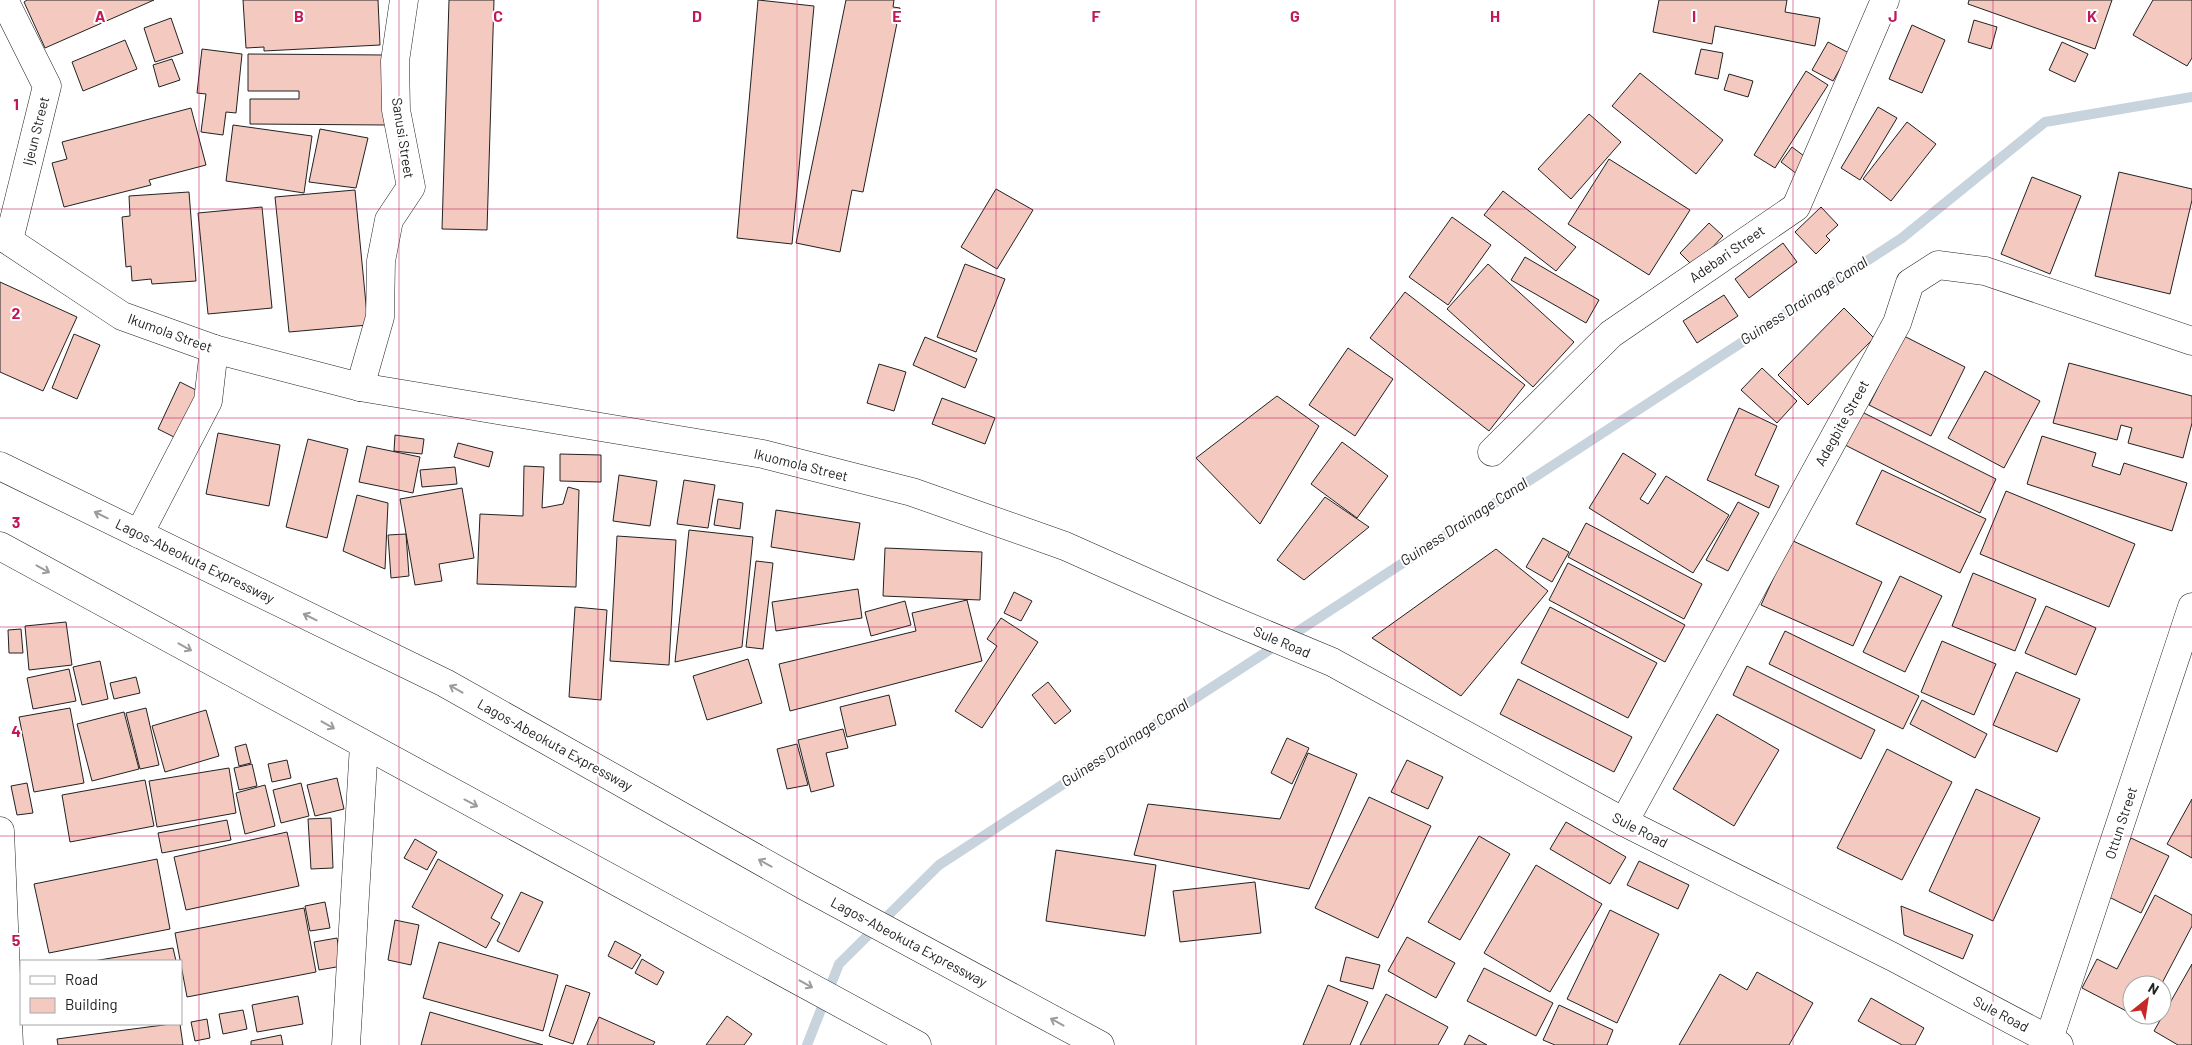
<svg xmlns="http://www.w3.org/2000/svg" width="2192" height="1045" font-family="Barlow,sans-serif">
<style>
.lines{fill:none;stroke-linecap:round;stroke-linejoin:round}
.stream{stroke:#c7d3dd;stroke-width:10}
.building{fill:#f3c9c0;stroke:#222}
.minor-casing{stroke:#222;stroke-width:29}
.tertiary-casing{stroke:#222;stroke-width:29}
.trunk-casing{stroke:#222;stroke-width:29}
.minor{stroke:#fff;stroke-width:28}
.tertiary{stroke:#fff;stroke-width:28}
.trunk{stroke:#fff;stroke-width:28}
.oneway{stroke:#9c9c9c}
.grid{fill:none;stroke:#c2185b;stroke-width:1;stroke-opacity:0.55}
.labels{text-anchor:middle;stroke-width:4;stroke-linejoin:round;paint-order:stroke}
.street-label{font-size:14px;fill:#222;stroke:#fff}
.water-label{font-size:15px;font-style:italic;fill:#222;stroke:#fff}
.grid-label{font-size:16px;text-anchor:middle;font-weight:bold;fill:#c2185b;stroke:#fff;stroke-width:4;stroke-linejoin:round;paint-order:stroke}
</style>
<rect width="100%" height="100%" fill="#fff"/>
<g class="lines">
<path class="stream" d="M807,1045L839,964L939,865L1902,238L2045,122L2192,97"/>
</g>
<path class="building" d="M27,0H154L45,48L24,2Z
M243,0H378L380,45L264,51V47L246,48Z
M449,0H494L487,230L442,229Z
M758,0L814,6L792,244L737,238Z
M846,0H894L893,7L900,8L863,192L852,190L840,252L796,243Z
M1659,0H1787L1785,12L1820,18L1815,46L1715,26L1712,44L1653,32Z
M1969,0H2112L2095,49L1968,4Z
M2153,0H2192V58L2187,66L2133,35Z
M171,18L183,53L155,62L144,28Z
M1974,20L1997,27L1991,49L1968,42Z
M1912,25L1945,40L1922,93L1889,79Z
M125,40L137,69L83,91L72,62Z
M1828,42L1849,53L1833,81L1812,70Z
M2062,42L2088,54L2075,82L2049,70Z
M202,49L242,54L236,113L226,112L223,135L201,132L206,94L197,93Z
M1701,49L1723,53L1718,79L1695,74Z
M248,54L386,55V125L250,124V99H299V91H248Z
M172,59L180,80L159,87L153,65Z
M1806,71L1828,85L1775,168L1754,155Z
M1640,73L1723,140L1696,174L1612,106Z
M1729,74L1753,81L1748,97L1724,90Z
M1878,107L1897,118L1860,180L1841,168Z
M191,108L206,165L149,180L151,185L64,207L52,163L67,159L62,142Z
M1589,114L1621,142L1571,199L1538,169Z
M1907,122L1936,144L1891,201L1863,179Z
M233,125L312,136L304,193L226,181Z
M320,129L368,138L356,188L309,182Z
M1792,147L1812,162L1801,177L1781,162Z
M1609,159L1690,210L1649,275L1568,224Z
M2119,172L2192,189V200L2170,294L2095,276Z
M2032,177L2081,196L2050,274L2001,254Z
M996,189L1033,210L997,269L961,247Z
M355,190L368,325L289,332L275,197Z
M1503,191L1576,247L1556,271L1484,215Z
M189,192L196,281L152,284L151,279L132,281L131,266L126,267L122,217L130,216L129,196Z
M262,207L272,308L208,314L198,213Z
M1821,207L1838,225L1826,236L1830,240L1816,254L1795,232Z
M1452,217L1491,245L1448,305L1409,277Z
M1709,223L1723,236L1694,267L1680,253Z
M1783,243L1797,262L1749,298L1735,279Z
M1525,257L1599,300L1586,323L1511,280Z
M965,264L1005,279L976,352L937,337Z
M1488,264L1574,342L1533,387L1447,309Z
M0,282L77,317L43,391L0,372Z
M1405,292L1525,385L1489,431L1370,338Z
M1724,295L1738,316L1697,343L1683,321Z
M1844,308L1874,338L1808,405L1778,375Z
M74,334L100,345L77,399L52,388Z
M1904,336L1965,367L1931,436L1869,405Z
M925,337L977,359L965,388L913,365Z
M1348,348L1393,379L1355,436L1309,405Z
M2069,363L2192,396V423L2183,458L2128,443L2132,428L2121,425L2117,440L2053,423Z
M879,364L906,372L894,411L867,403Z
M1762,368L1797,401L1777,423L1741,390Z
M1985,371L2040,401L2004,468L1948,438Z
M180,382L202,393L180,440L158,429Z
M1277,396L1319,426L1260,524L1196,458Z
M942,398L995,418L985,444L932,424Z
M1739,408L1777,426L1755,475L1779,486L1769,508L1707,480Z
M1860,411L1996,479L1980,513L1843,444Z
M218,433L280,445L269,506L206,494Z
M395,435L424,439L422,454L394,451Z
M2042,436L2096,453L2092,466L2120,475L2124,463L2187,483L2172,531L2027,484Z
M308,439L348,449L327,538L286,527Z
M1342,442L1388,476L1357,518L1311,484Z
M458,443L493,452L489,467L454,457Z
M367,446L420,457L413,493L359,482Z
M1623,453L1656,474L1640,499L1648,504L1666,476L1729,515L1693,573L1589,508Z
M560,454L601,455V482L560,481Z
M524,466L544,467L542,508L563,504L568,487L579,490L576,587L477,584L480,514L523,516Z
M455,467L457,484L422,487L420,470Z
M1882,470L1986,519L1960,573L1856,524Z
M619,475L657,481L650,526L613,521Z
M684,480L715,485L708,528L677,524Z
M462,488L474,558L439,564L442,581L415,585L400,499Z
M2006,491L2135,544L2109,607L1980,554Z
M357,495L388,503L385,569L343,551Z
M1325,497L1369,527L1304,580L1277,560Z
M718,499L743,503L740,529L714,525Z
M1738,502L1759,513L1728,571L1706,560Z
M776,510L860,523L854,560L771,547Z
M1586,523L1702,584L1684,619L1568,557Z
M689,530L753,537L742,647L675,662Z
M406,534L409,576L391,578L388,535Z
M617,536L676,540L669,665L610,661Z
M1543,538L1569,552L1552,582L1526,567Z
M1791,540L1882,582L1853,646L1761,605Z
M885,548L982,552L980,600L883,596Z
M1496,549L1548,591L1461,696L1372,638Z
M756,561L773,563L763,649L746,647Z
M1568,563L1685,625L1665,662L1549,600Z
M1973,573L2036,599L2015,651L1952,626Z
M1900,576L1942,596L1905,672L1863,652Z
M858,589L862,618L776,631L772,602Z
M1014,592L1032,601L1021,621L1004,613Z
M967,600L982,661L790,711L779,664L916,631L912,613Z
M905,601L911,625L871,636L865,612Z
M2046,606L2096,628L2076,675L2025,653Z
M575,607L607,610L601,700L569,697Z
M1550,607L1657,663L1628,718L1521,663Z
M1001,618L1038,642L982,728L955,711L997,646L987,639Z
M66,622L72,665L29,670L25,626Z
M21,629L23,653H9L8,630Z
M1785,631L1919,696L1903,729L1769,664Z
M1942,641L1996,664L1974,715L1921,692Z
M748,659L762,703L707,720L693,676Z
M100,661L108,699L82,705L73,667Z
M1747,666L1875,730L1861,759L1733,695Z
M69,669L76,701L33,709L27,678Z
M2016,672L2080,699L2057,752L1993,725Z
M136,677L140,693L114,699L110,683Z
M1518,679L1632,737L1614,772L1500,714Z
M1048,682L1071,711L1055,724L1032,695Z
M889,695L896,725L847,737L840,707Z
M1922,700L1987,734L1975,758L1910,724Z
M70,708L84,783L34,792L19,717Z
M146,708L159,765L140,769L126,713Z
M206,710L219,756L165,772L152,726Z
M124,712L139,769L92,781L77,724Z
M1717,714L1779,750L1734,826L1673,789Z
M843,729L848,748L826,753L834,786L811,792L798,740Z
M1287,738L1309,748L1292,784L1271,773Z
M246,744L251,763L239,766L235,747Z
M797,744L808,785L787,789L777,749Z
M1887,749L1952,782L1902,880L1837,848Z
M1308,753L1357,774L1309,889L1134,855L1148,804L1280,819Z
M287,760L291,778L272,782L268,764Z
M1407,760L1443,777L1428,809L1391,792Z
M252,764L257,786L239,790L234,768Z
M229,768L236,813L157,827L149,781Z
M337,778L344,809L315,816L307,785Z
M145,780L154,826L70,842L62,795Z
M27,783L33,813L17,815L11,786Z
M301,783L309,816L281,823L273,790Z
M265,785L275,826L245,834L236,793Z
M1976,789L2040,818L1993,921L1929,891Z
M1369,797L1431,826L1378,938L1315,908Z
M2192,799V858L2167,844Z
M331,818L333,868L311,869L308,819Z
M227,820L231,840L162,853L158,833Z
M1566,822L1626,857L1610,884L1550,849Z
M287,832L299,886L186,910L174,857Z
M1479,836L1510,854L1460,940L1428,922Z
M2131,838L2169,856L2141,913L2103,894Z
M415,839L437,852L427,870L404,858Z
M1056,850L1156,865L1145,936L1046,921Z
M157,859L170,929L49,953L34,884Z
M438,859L503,895L491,918L500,923L486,948L412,907Z
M1639,861L1689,885L1678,909L1627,885Z
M1536,865L1602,904L1550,992L1484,953Z
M1255,882L1261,933L1180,942L1173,891Z
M521,892L543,902L519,952L497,941Z
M2155,895L2192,915V926L2161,985H2132V1014L2082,988L2097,959L2117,969Z
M325,902L330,928L310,931L305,906Z
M1901,906L1973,935L1963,959L1904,935Z
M304,908L316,972L187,997L175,933Z
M1610,910L1659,934L1617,1023L1567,999Z
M395,920L419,925L411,965L388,960Z
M1407,937L1455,963L1436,998L1388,971Z
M337,938L342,966L319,970L314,942Z
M615,941L641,955L632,969L608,956Z
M439,942L558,975L543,1031L423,998Z
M173,948L176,961H93Z
M1346,957L1380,965L1373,989L1340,981Z
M642,959L664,972L657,985L635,973Z
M2192,964V1045H2178L2154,1031Z
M1484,968L1553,1003L1536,1036L1467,1001Z
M1757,972L1813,1003L1789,1045H1679L1720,974L1747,990Z
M566,985L590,993L573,1044L549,1036Z
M1328,985L1368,1002L1350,1045H1303Z
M1386,994L1448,1027L1438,1045H1360Z
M298,996L303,1024L257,1032L252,1005Z
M1871,998L1924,1028L1915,1045H1902L1858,1021Z
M1559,1005L1613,1030L1607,1045H1555L1543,1040Z
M243,1010L247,1029L223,1034L219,1014Z
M430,1012L543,1045H421Z
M727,1016L752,1034L744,1045H706Z
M599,1017L655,1042L653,1045H587Z
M207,1019L210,1038L195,1041L191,1022Z
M171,1024H180L183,1045H58L57,1039Z
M281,1035L283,1045H251V1041Z
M1469,1035L1487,1045H1464Z"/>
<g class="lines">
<defs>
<path id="minor" d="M4,0L47,86L9,240
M360,387L380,317L381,261L389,220L411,187L396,110L395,61L404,0
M1492,452L1611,334L1796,207L1885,0
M139,534L208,401L214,349
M1624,822L1897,323L1910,283L1938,265L1985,271L2192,341
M0,831L9,1045
M2049,1039L2192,607
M346,1045L364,745"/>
<path id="tertiary" d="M0,235L122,316L214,349L360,387L763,454L912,492L1065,546L1222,616L1332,662L1624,822L1893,957L2059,1045"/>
<path id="trunk" d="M0,466L445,683L807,887L1100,1045
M0,546L917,1045"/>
</defs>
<use href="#minor" class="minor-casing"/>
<use href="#tertiary" class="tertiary-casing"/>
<use href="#trunk" class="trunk-casing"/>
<use href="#minor" class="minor"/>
<use href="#tertiary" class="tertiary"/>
<use href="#trunk" class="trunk"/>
</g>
<defs><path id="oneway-shaft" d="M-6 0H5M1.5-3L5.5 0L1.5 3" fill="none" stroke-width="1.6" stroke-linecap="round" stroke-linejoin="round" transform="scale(1.25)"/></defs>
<g class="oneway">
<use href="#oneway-shaft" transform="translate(101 515) rotate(-154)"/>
<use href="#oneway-shaft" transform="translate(43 569) rotate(29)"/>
<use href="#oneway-shaft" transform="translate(310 617) rotate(-154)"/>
<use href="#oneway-shaft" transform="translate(185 647) rotate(29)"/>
<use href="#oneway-shaft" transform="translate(456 689) rotate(-151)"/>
<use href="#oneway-shaft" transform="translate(328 725) rotate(29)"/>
<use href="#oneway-shaft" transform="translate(471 803) rotate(28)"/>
<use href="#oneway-shaft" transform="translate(765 863) rotate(-151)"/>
<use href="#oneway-shaft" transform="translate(806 984) rotate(29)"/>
<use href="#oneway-shaft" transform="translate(1057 1022) rotate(-151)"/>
</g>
<path class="grid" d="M199,0V1045M399,0V1045M598,0V1045M797,0V1045M996,0V1045M1196,0V1045M1395,0V1045M1594,0V1045M1793,0V1045M1993,0V1045M0,209H2192M0,418H2192M0,627H2192M0,836H2192"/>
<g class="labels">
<g class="street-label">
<text transform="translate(36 131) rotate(-76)" y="5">Ijeun Street</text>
<text transform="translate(403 138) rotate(81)" y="5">Sanusi Street</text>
<text transform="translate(1727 254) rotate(-35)" y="5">Adebari Street</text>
<text transform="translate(170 333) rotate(20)" y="5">Ikumola Street</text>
<text transform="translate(1842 423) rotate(-61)" y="5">Adegbite Street</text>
<text transform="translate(801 465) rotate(14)" y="5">Ikuomola Street</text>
<text transform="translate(195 561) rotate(26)" y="5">Lagos-Abeokuta Expressway</text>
<text transform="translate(1282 642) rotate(23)" y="5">Sule Road</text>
<text transform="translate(555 745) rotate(29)" y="5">Lagos-Abeokuta Expressway</text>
<text transform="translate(2121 823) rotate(-72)" y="5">Ottun Street</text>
<text transform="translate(1640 830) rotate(27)" y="5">Sule Road</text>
<text transform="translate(909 942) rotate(28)" y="5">Lagos-Abeokuta Expressway</text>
<text transform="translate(2001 1014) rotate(28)" y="5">Sule Road</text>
</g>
<g class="water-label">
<text transform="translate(1804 301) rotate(-33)" y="5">Guiness Drainage Canal</text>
<text transform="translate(1464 522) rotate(-33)" y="5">Guiness Drainage Canal</text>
<text transform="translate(1125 743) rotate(-33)" y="5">Guiness Drainage Canal</text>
</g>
</g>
<g class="grid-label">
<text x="100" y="22">A</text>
<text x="299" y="22">B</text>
<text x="498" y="22">C</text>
<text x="697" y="22">D</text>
<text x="897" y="22">E</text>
<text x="1096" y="22">F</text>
<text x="1295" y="22">G</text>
<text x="1495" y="22">H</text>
<text x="1694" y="22">I</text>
<text x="1893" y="22">J</text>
<text x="2092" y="22">K</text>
<text x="16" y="110">1</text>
<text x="16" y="319">2</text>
<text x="16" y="528">3</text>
<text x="16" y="737">4</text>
<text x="16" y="946">5</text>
</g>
<rect x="20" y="960" width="162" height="65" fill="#ffffff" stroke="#a7a7a7"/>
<rect x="30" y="976" width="25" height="8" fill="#ffffff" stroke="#a7a7a7"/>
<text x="65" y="985" font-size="15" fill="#222222">Road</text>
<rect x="30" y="998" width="25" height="15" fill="#f3c9c0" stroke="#a7a7a7"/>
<text x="65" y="1010" font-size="15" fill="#222222">Building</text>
<g transform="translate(2147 1000) rotate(30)"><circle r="24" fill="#ffffff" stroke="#a7a7a7"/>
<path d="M0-4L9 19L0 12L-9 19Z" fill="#c62828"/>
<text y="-8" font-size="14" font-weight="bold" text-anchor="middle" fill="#222222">N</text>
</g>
</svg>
